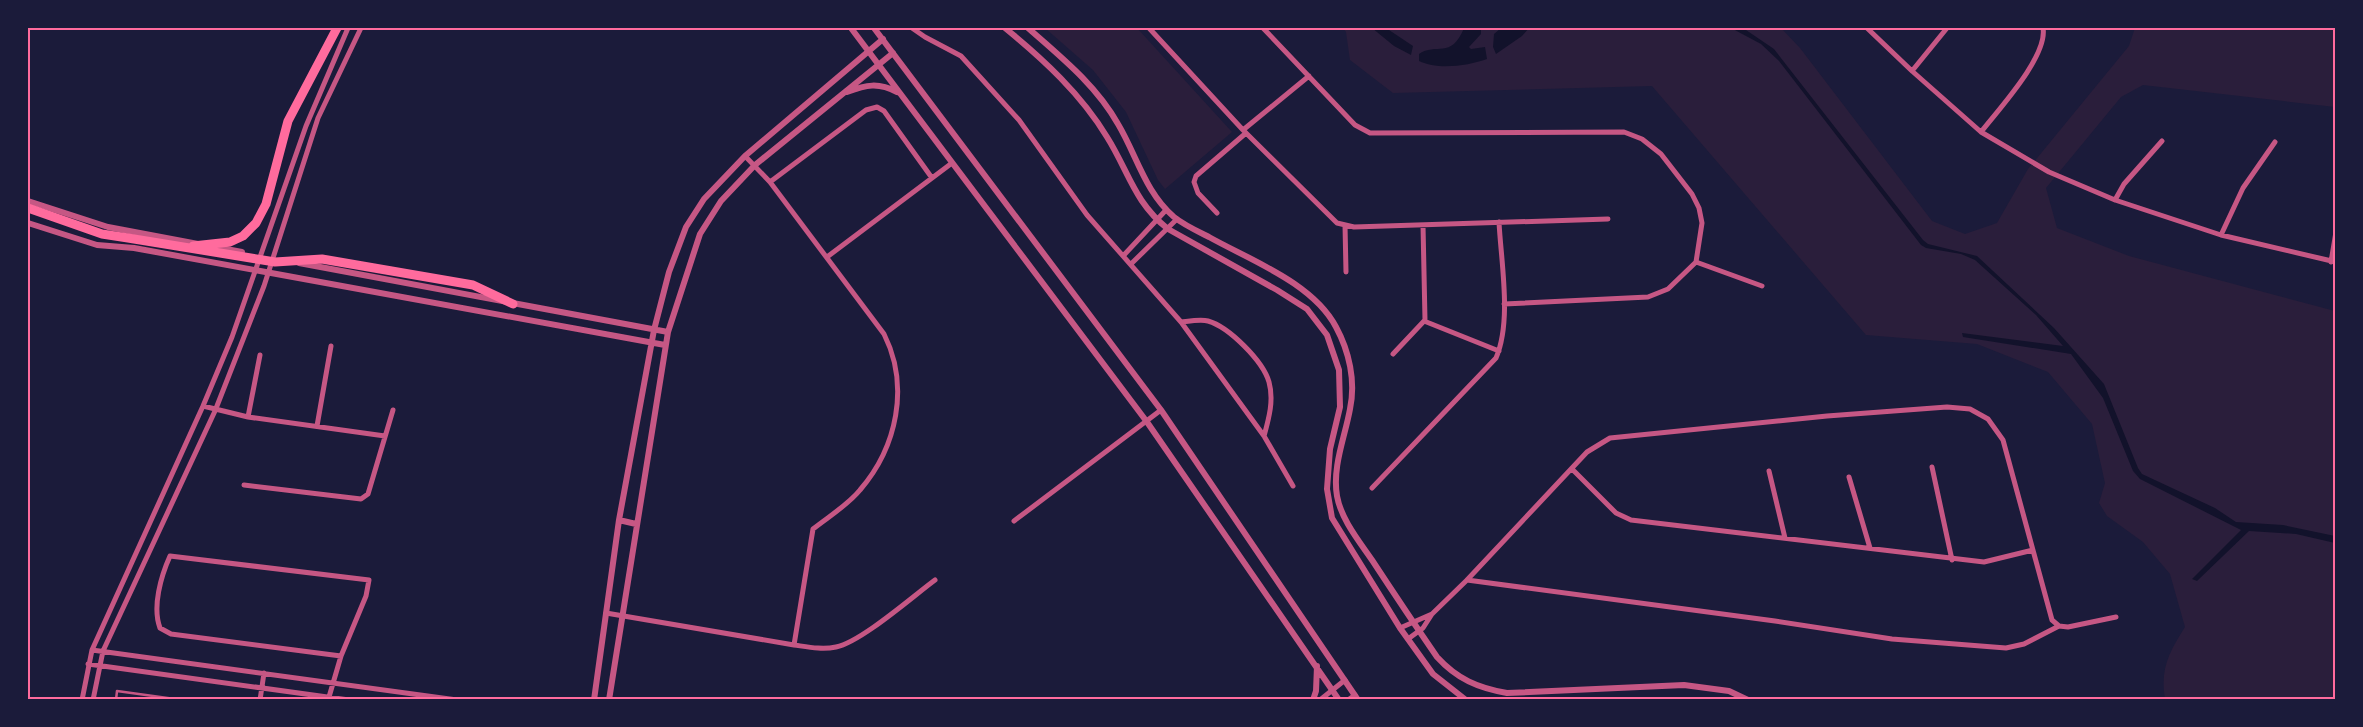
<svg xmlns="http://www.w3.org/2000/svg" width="2363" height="727" font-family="'Noto Sans',sans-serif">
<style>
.green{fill:#2a1e3b}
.water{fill:#12122b}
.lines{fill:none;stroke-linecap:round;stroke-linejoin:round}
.service{stroke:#c65784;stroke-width:2.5}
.minor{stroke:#c65784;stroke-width:5}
.tertiary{stroke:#c65784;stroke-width:6}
.trunk{stroke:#ff6b9d;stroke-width:9}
.neatline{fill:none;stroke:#ff6b9d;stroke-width:2}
</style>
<rect width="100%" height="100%" fill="#1b1b3a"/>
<path class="green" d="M1045,28H1137L1232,132L1165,189L1158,180L1126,112L1093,70Z
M1343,28H1781L1800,48L1932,221L1965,234L1997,223L2028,169L2129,46L2135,28H2335V107L2143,85L2121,97L2046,188L2057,228L2129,256L2335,311V699H2165C2160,669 2169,652 2185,627L2170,574L2143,542L2107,516L2099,503L2105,483L2092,424L2048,372L1977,344L1866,335L1652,86L1393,93L1350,60L1346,32Z"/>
<path class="water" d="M1372,28H1386L1413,46L1411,55L1394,46Z
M1464,28H1481V34L1469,47L1471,49L1485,47L1487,59C1468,66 1437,70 1419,61V54C1436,42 1451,60 1464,28Z
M1501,28H1529L1522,36L1496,54L1493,47L1494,34Z
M1731,28L1746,30L1774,49L1923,240L1928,244L1977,256L2054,328L2104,384L2138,468L2142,474L2215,508L2236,522L2283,525L2335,536V543L2296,534L2249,531L2197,581L2192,579L2241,530L2140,479L2133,471L2103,398L2071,354L1963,337L1962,333L2063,346L2036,315L1975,260L1961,254L1926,248L1921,245L1779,61L1761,44Z"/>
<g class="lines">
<path class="service" d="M116,700L117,691L182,700"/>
<path class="minor" d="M912,28L925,37L961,56L1019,120L1087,215L1181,322L1264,436L1293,486
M1149,28L1243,130L1337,223L1354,227L1608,219
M1263,28L1355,125L1370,133L1624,132L1642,139L1661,154L1692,194L1699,208L1702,223L1696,262L1668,289L1648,297L1504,304
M1867,28L1912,71L1981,132L2049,172L2115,200L2221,235L2336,262
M1912,71L1947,28
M1243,130L1309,76
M1981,132C1999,109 2048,56 2043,28
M745,156L770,182L884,334C910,386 897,447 860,490C848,505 828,517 813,529L794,645
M770,182L866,110L877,107L884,111L932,178
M2115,200L2124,184L2162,141
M1217,213L1198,193L1194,182L1196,176L1246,133
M1345,225L1346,272
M2221,235L2243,188L2275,142
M1124,255L1166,210
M827,257L952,163
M1696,262L1762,286
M2331,262L2336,232
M1132,263L1177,219
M1424,321L1499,351
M1181,322C1190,321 1201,319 1208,321C1229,327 1263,361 1269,382C1274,400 1269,418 1264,436
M1393,354L1425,320L1423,225
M203,406L248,417L385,436
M248,417L260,355
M317,426L331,346
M1932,467L1952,560
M1572,469L1616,513L1631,520L1984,562L2033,550
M1769,471L1785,538
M1849,477L1870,548
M244,485L361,499L368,494L393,410
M1372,488L1496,358C1512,321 1501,262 1499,222
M1014,521L1161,410
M1467,580L1775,621L1892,639L2006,648L2024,644L2059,626
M606,613L794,645C808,647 822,650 836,647C861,642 912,597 935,580
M2059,626L2068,627L2116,617
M1400,628L1432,614
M1408,639L1423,628L1432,614L1467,580L1587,452L1610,438L1827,416L1947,407L1970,409L1988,419L2003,440L2052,620L2059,626
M92,650L457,700
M88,664L349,700
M329,697L341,656L366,596L369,580L170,556C161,576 152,607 160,628L171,634L341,656
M82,700L92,650L203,406L232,337L306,126L348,28
M93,700L103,651L215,411L264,286L318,118L361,28
M260,700L264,673
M1320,700L1345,680
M1348,700L1355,695"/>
<path class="tertiary" d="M851,28L1147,422L1339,700
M874,28L1161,410L1358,700
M1005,28C1043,59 1081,94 1107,137C1129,172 1134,202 1168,229L1277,290L1307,309L1327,335L1339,370L1340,407L1330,449L1327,489L1332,518L1400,628L1433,674L1466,700
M1028,28C1061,57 1096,85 1118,124C1137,156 1145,192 1174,217C1184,225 1197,231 1209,237C1250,260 1313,283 1336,327C1349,351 1356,381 1350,409C1345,437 1332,467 1337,496C1341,519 1359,541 1372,560C1393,592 1415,625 1437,657C1457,679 1478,688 1507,693L1684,685L1729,691L1748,700
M847,92C866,85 878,82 897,92
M28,201L108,227L198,244
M28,223L97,245L134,248L665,345
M210,246L242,252
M299,263L668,332
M619,520L636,524
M594,700L619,520L654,330L669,272L686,227L704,199L745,156L883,39
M609,700L668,332L700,234L721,201L755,165L893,53
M1313,700L1316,691L1317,666"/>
<path class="trunk" d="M28,208L102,234L128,238L275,262L322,259L473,285L513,304
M193,246L230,242L243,236L256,223L266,204L288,121L337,28"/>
</g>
<rect width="2363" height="727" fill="none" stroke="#1b1b3a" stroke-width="58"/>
<rect x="29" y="29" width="2305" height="669" class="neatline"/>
</svg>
